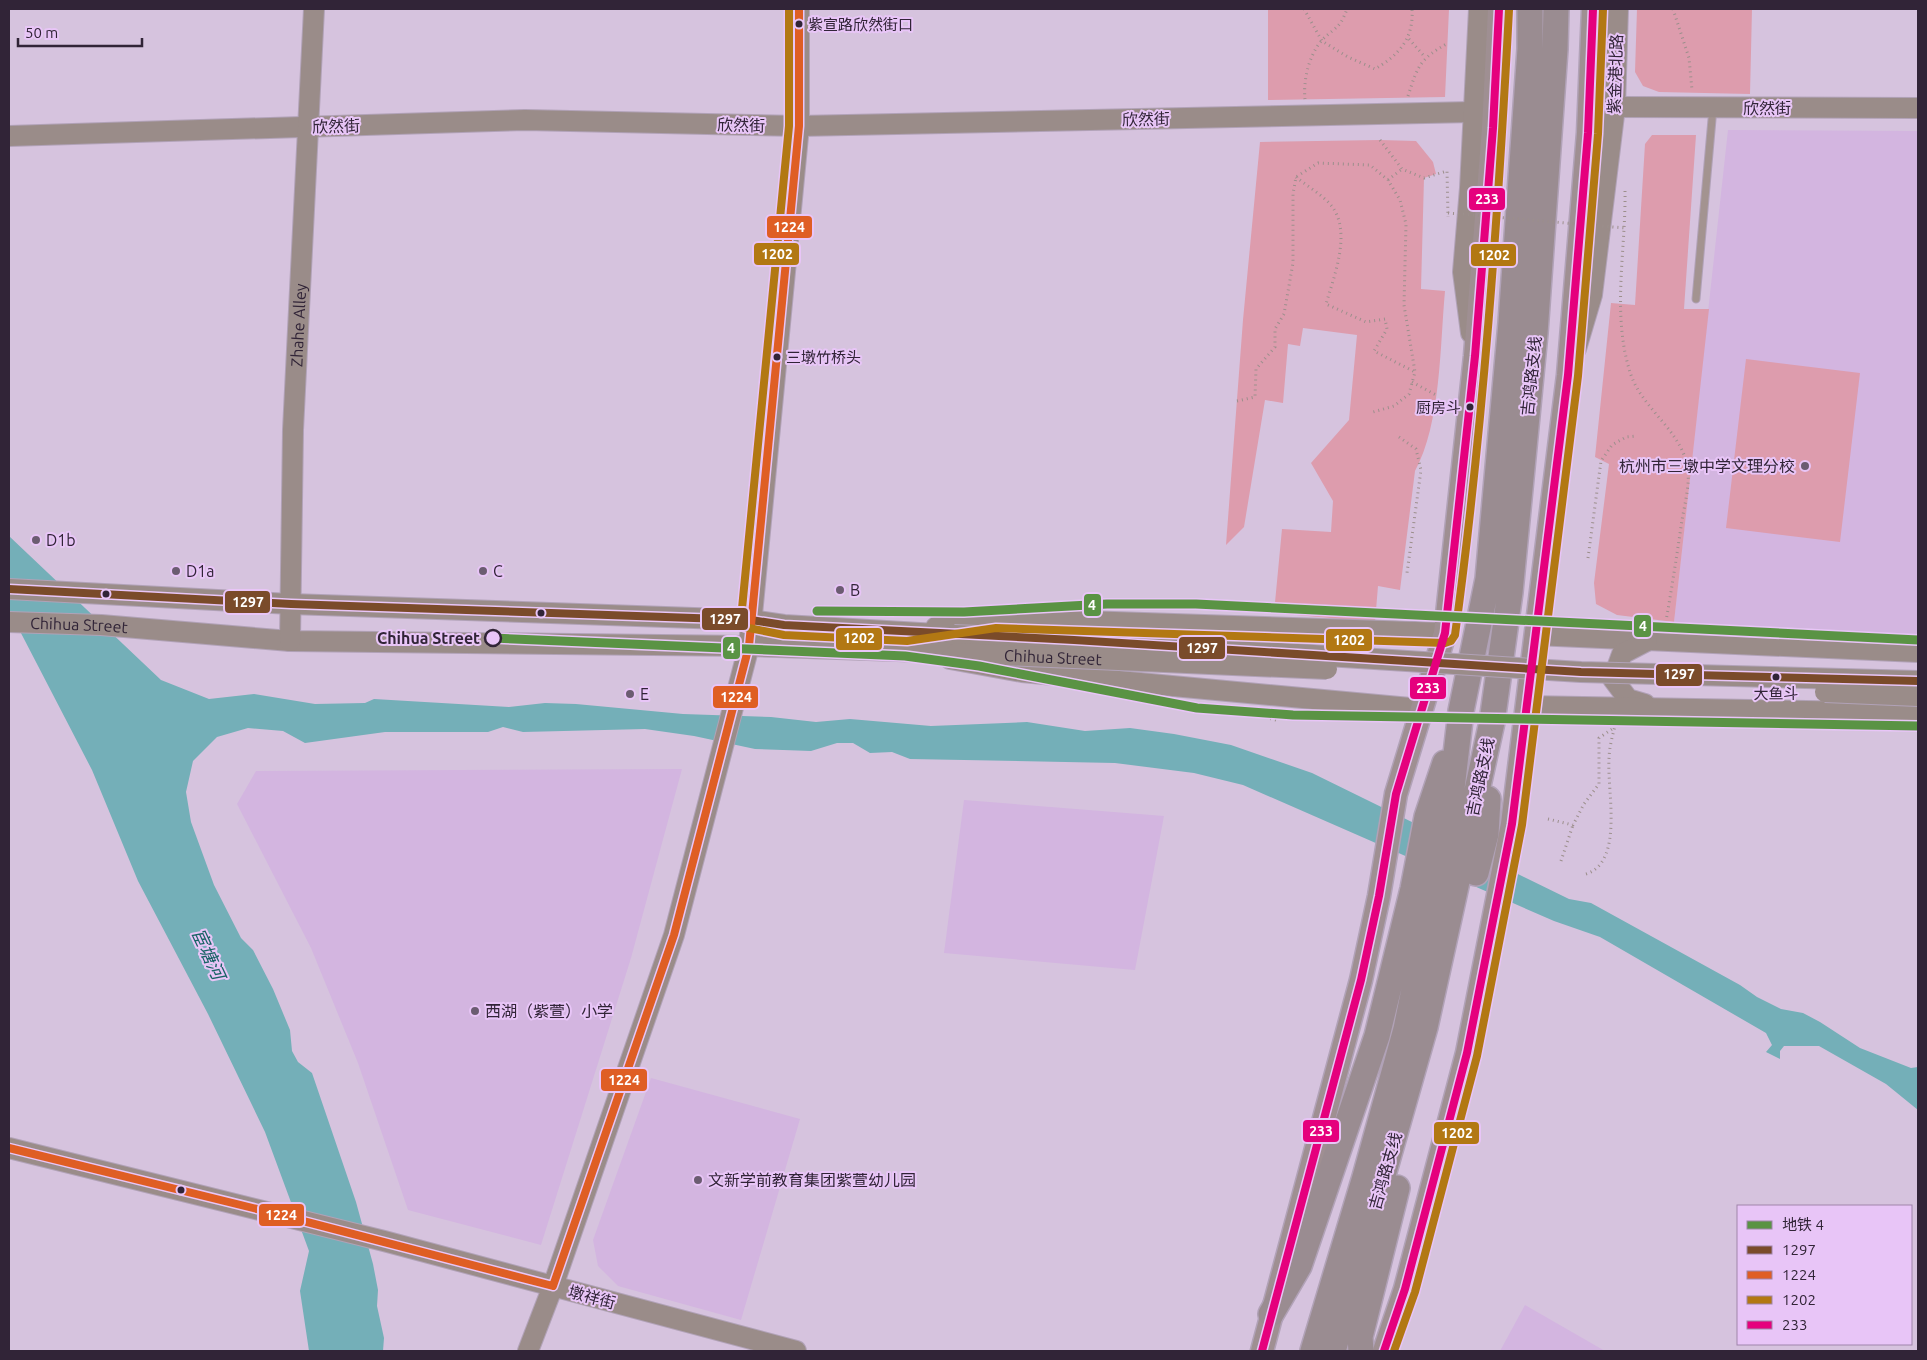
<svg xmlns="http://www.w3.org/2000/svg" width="1927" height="1360" font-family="Ubuntu,'Noto Sans SC',sans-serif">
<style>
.built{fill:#d3b5e0}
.green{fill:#dd9cad}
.water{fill:#74afb8}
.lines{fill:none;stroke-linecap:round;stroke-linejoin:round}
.lane-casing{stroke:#b1a2b7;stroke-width:9}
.secondary-casing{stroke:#b1a2b7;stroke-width:22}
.primary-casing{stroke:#b1a2b7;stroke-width:25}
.highway-casing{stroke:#b1a2b7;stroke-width:28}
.path{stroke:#9c8f8c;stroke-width:3;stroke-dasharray:1 4;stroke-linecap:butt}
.lane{stroke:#a39390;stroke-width:7}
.secondary{stroke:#9a8c89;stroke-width:20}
.primary{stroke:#9f8f92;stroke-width:22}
.highway{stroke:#9a8c91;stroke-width:25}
.secondary-bridge-casing{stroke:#b1a2b7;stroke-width:22;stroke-linecap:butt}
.path-bridge{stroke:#9c8f8c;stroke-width:3;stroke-dasharray:1 4;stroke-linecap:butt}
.secondary-bridge{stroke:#9a8c89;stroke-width:20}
.bus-1-casing{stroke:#e8c5f7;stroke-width:11}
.bus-2-casing{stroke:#e8c5f7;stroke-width:11}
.bus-3-casing{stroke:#e8c5f7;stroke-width:11}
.bus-4-casing{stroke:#e8c5f7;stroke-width:11}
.bus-1{stroke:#7a4b2a;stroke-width:8}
.bus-2{stroke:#df5e24;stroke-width:8}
.bus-3{stroke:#b27813;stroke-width:8}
.bus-4{stroke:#e5007d;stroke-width:8}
.metro-1-casing{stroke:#e8c5f7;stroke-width:12}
.metro-1{stroke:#5a9344;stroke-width:9}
.bus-dot{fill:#312437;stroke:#e8c5f7;stroke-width:2}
.poi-dot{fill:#6b5c71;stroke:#e8c5f7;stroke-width:2}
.stop-dot{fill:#e8c5f7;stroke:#312437;stroke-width:2.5}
.labels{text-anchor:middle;stroke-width:4;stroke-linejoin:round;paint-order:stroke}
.bus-label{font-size:15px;fill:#312437;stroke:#e8c5f7;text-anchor:start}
.street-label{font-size:16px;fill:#312437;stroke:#e8c5f7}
.poi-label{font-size:16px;fill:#312437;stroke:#e8c5f7;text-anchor:start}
.stop-label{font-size:16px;font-weight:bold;fill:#312437;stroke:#e8c5f7;text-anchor:end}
.water-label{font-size:18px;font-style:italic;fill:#176364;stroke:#e8c5f7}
.line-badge{stroke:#e8c5f7;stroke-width:2}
.badge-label{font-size:14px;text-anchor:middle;font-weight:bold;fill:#fff}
</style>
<rect width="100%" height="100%" fill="#d6c3de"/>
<path class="built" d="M1728,130L1918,131V638L1890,637L1817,629L1674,622Z
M682,769L631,958L541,1245L408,1210L358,1063L311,948L237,804L256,771Z
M964,800L1164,816L1135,970L944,953Z
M651,1078L800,1119L741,1320L618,1286L598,1266L593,1240Z
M1525,1305L1605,1351H1500Z"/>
<path class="green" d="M1268,9H1449L1445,97L1268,100Z
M1637,9H1752L1750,94L1659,92L1643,86L1635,72Z
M1652,135H1696L1684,309H1709L1674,622L1617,615L1596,604L1594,583L1609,464L1595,457L1611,303L1635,305L1645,144Z
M1380,140L1416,141L1433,162L1436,174L1424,178L1421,289L1445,291C1440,345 1441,424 1415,471L1400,590L1378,586L1375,622L1274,613L1282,529L1331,532L1333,501L1311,463L1349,420L1357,335L1303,328L1300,346L1288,344L1283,403L1265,400L1244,527L1226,545L1243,320L1260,142Z
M1746,359L1860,373L1840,542L1726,528Z"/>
<path class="water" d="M9,536L161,680L209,699L254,694L315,704L365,703L374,699L509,707L545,703L576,704L683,714L771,717L816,722L850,719L931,726L1027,722L1085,731L1130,728L1174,734L1231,745L1312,773L1569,899L1591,903L1740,985L1757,997L1781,1009L1803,1013L1820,1022L1860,1048L1911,1068L1918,1067V1110L1886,1084L1819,1046H1784L1780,1051V1059L1766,1052L1772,1045L1766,1033L1600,937L1554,921L1243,785L1194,773L1115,763L910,759L892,752L870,753L853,743H837L811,751L755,749L694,736L645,729L523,732L503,727L488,732H385L305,743L283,731L248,728L217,737L193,761L186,792L191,822L214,885L241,938L253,950L273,989L290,1030L292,1051L298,1062L312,1073L356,1202L373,1264L378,1290L377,1306L384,1338L383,1351H309L300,1291L309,1251L265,1132L208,1014L138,881L92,770L9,610Z"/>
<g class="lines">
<defs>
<path id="lane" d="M1696,299L1713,108"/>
<g id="secondary">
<path d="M1615,107L1918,108"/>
<path d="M9,136L525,120L799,126L1473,112"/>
<path d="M1471,333L1463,272L1470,188L1479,9"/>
<path d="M1576,349L1592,295L1615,107L1618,9"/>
<path d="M9,589L291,604L751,620L784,625L954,635"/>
<path id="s1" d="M9,622L101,625L290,641L749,646L957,653"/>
<path d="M936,627L995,618L1445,633"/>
<path d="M1535,635L1918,652"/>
<path id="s2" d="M290,641L293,430L314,9"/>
<path d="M950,659L1022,672L1421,709"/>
<path d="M1645,704L1628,699L1613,679L1622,654L1647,641"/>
<path d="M1526,706L1918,713"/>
<path d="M9,1148L384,1241L796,1351"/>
<path d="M528,1351L553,1286L674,935L749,646L799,126V9"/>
</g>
<path id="primary" d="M1262,1351L1361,980L1379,896L1396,794L1445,633L1475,356L1493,128L1499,9
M1384,1351L1405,1289L1467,1053L1512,824L1568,375L1588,133L1593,9"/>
<path id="highway" d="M1476,873L1486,834L1488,799
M1271,1314L1299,1266L1377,1036L1413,889L1427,817L1445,763
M1313,1351L1365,1177L1406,1029L1448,823L1461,711L1488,579L1511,323L1530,49V9
M1333,1351L1425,1027L1492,722L1510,592L1535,333L1555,49L1556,9
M1361,1351L1360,1337L1397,1188"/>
</defs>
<use href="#lane" class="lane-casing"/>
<use href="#secondary" class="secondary-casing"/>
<use href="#primary" class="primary-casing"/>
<use href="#highway" class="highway-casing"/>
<path class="path" d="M1304,9L1322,41L1348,57L1375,69C1399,55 1414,38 1412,9
M1673,9L1689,58L1692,90
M1409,39L1425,57
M1408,96C1418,65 1420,59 1448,43
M1305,99C1303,80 1309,54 1323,39C1337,26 1340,28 1347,9
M1380,140L1402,169L1424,178L1447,171L1448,217
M1296,177C1307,186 1321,194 1330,204C1353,230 1334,276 1326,304L1366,322L1385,319L1387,329L1374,351L1415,372
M1388,180L1402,169
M1625,191C1626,251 1611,316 1631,375C1643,409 1678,428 1687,464C1691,480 1685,503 1682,520C1677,554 1672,587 1666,621
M1412,382L1436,395
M1237,401L1255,397L1256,369L1275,347V329L1284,314L1293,263V194L1296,177L1318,163L1370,165L1388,180L1400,200L1406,224L1404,305L1415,372L1409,394L1394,406L1373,412
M1399,437L1416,449L1421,470L1407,573
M1588,558L1601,461L1612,445L1626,437L1637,436
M1251,713L1279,721
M1548,819L1573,825L1584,804L1599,784V738L1615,727
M1561,861L1573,825
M1586,874C1624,862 1607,791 1609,760C1609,749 1612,737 1615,726"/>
<use href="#lane" class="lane"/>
<use href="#secondary" class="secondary"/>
<use href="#primary" class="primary"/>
<use href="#highway" class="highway"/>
<defs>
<g id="secondary-bridge">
<path d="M954,635L1074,640L1581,672L1918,681"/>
<path id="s3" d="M957,653L1327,669"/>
<path d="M1825,692L1918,696"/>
</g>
</defs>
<use href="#secondary-bridge" class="secondary-bridge-casing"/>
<path class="path-bridge" d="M1448,213L1625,228"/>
<use href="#secondary-bridge" class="secondary-bridge"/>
<defs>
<path id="bus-1" d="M9,589L291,604L751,620L784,625L1074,640L1581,672L1918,681"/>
<path id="bus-2" d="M9,1148L257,1209L553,1286
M553,1286L674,935L749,646L799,126V9"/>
<path id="bus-3" d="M789,9V126L741,619L744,627L784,635L907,641L996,628L1445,643L1451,641L1455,635C1483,428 1498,218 1509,10
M1394,1351L1415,1292L1477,1056L1522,825L1578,376L1598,134L1603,9"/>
<path id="bus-4" d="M1262,1351L1361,980L1379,896L1396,794L1445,633L1475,356L1493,128L1499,9
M1384,1351L1405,1289L1467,1053L1512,824L1568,375L1588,133L1593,9"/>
</defs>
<use href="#bus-1" class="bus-1-casing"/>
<use href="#bus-2" class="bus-2-casing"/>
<use href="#bus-3" class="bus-3-casing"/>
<use href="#bus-4" class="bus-4-casing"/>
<use href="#bus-1" class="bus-1"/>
<use href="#bus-2" class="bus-2"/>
<use href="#bus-3" class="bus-3"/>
<use href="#bus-4" class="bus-4"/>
<defs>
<path id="metro-1" d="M817,611L964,612L1107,604H1196L1918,640
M493,638L905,656L979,666L1197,708L1293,715L1918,726"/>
</defs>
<use href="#metro-1" class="metro-1-casing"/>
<use href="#metro-1" class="metro-1"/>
</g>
<g class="bus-dot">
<circle cx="799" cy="24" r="4.5"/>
<circle cx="777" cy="357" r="4.5"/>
<circle cx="1470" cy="407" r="4.5"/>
<circle cx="106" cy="594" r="4.5"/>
<circle cx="541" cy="613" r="4.5"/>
<circle cx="1776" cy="677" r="4.5"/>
<circle cx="181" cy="1190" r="4.5"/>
</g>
<g class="poi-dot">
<circle cx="1805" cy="466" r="5"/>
<circle cx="36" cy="540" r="5"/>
<circle cx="176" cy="571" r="5"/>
<circle cx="483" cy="571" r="5"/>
<circle cx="840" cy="590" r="5"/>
<circle cx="630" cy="694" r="5"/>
<circle cx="475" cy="1011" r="5"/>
<circle cx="698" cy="1180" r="5"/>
</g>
<circle class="stop-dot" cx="493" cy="638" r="8"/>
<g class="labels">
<g class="bus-label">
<text x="808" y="30">紫宣路欣然街口</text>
<text x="786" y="363">三墩竹桥头</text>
<text x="1461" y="413" text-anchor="end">厨房斗</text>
<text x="1776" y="699" text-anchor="middle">大鱼斗</text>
</g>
<g class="street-label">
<text transform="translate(1615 74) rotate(-88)" y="6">紫金港北路</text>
<text x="1767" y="114">欣然街</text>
<text transform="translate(1146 119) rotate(-1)" y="6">欣然街</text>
<text transform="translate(741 125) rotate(1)" y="6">欣然街</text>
<text transform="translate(336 126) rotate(-2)" y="6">欣然街</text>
<text dy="6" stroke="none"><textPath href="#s2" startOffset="316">Zhahe Alley</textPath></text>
<text transform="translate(1531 376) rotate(-84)" y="6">吉鸿路支线</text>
<text dy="6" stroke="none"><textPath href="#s1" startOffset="70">Chihua Street</textPath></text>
<text dy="6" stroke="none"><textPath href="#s3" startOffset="96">Chihua Street</textPath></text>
<text transform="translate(1480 777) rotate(-78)" y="6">吉鸿路支线</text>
<text transform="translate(1385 1171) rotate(-74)" y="6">吉鸿路支线</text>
<text transform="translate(592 1297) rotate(15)" y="6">墩祥街</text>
</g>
<g class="poi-label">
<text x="1795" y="472" text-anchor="end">杭州市三墩中学文理分校</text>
<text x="46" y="546">D1b</text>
<text x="186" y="577">D1a</text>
<text x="493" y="577">C</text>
<text x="850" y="596">B</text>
<text x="640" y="700">E</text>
<text x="485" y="1017">西湖（紫萱）小学</text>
<text x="708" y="1186">文新学前教育集团紫萱幼儿园</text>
</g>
<g class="stop-label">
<text x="480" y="644">Chihua Street</text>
</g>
<g class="water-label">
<text transform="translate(208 954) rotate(65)" y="6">宦塘河</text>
</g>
</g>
<g class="line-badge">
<rect x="1468" y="187" width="38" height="24" rx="5" fill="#e5007d"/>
<rect x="766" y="215" width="47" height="24" rx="5" fill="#df5e24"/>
<rect x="753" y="242" width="47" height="24" rx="5" fill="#b27813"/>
<rect x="1470" y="243" width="47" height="24" rx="5" fill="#b27813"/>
<rect x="224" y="590" width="47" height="24" rx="5" fill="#7a4b2a"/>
<rect x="1083" y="593" width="19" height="24" rx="5" fill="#5a9344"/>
<rect x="701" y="607" width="48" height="24" rx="5" fill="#7a4b2a"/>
<rect x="1633" y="614" width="19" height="24" rx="5" fill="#5a9344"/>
<rect x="835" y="627" width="48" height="24" rx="5" fill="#b27813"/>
<rect x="1325" y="628" width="48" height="24" rx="5" fill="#b27813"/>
<rect x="1178" y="636" width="48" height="24" rx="5" fill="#7a4b2a"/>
<rect x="722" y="636" width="19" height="24" rx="5" fill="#5a9344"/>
<rect x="1655" y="663" width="48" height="24" rx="5" fill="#7a4b2a"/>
<rect x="1409" y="676" width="38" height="24" rx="5" fill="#e5007d"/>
<rect x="712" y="685" width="47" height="24" rx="5" fill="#df5e24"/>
<rect x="600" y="1068" width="48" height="24" rx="5" fill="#df5e24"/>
<rect x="1302" y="1119" width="38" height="24" rx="5" fill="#e5007d"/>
<rect x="1433" y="1121" width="47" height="24" rx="5" fill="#b27813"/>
<rect x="258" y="1203" width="47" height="24" rx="5" fill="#df5e24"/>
</g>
<g class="badge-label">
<text x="1487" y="204">233</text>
<text x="789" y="232">1224</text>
<text x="777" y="259">1202</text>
<text x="1494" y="260">1202</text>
<text x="248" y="607">1297</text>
<text x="1092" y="610">4</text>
<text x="725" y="624">1297</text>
<text x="1643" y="631">4</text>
<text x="859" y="643">1202</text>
<text x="1349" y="645">1202</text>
<text x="1202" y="653">1297</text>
<text x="731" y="653">4</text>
<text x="1679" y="679">1297</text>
<text x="1428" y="693">233</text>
<text x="736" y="702">1224</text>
<text x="624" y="1085">1224</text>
<text x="1321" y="1136">233</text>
<text x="1457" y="1138">1202</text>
<text x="281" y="1220">1224</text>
</g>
<rect width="1927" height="1360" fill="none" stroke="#312437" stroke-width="20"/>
<rect x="1737" y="1205" width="175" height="140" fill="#e8c5f7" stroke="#9f85aa"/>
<rect x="1747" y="1221" width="25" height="8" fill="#5a9344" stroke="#9f85aa"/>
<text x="1782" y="1230" font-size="15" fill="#312437">地铁 4</text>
<rect x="1747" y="1246" width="25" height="8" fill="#7a4b2a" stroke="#9f85aa"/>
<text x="1782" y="1255" font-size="15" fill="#312437">1297</text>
<rect x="1747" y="1271" width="25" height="8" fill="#df5e24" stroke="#9f85aa"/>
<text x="1782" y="1280" font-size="15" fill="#312437">1224</text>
<rect x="1747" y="1296" width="25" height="8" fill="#b27813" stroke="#9f85aa"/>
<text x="1782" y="1305" font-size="15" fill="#312437">1202</text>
<rect x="1747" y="1321" width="25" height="8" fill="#e5007d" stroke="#9f85aa"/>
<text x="1782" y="1330" font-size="15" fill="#312437">233</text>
<path d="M18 38v8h124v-8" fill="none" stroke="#312437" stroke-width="2.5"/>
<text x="25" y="38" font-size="15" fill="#312437" stroke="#e8c5f7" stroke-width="4" paint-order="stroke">50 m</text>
</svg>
